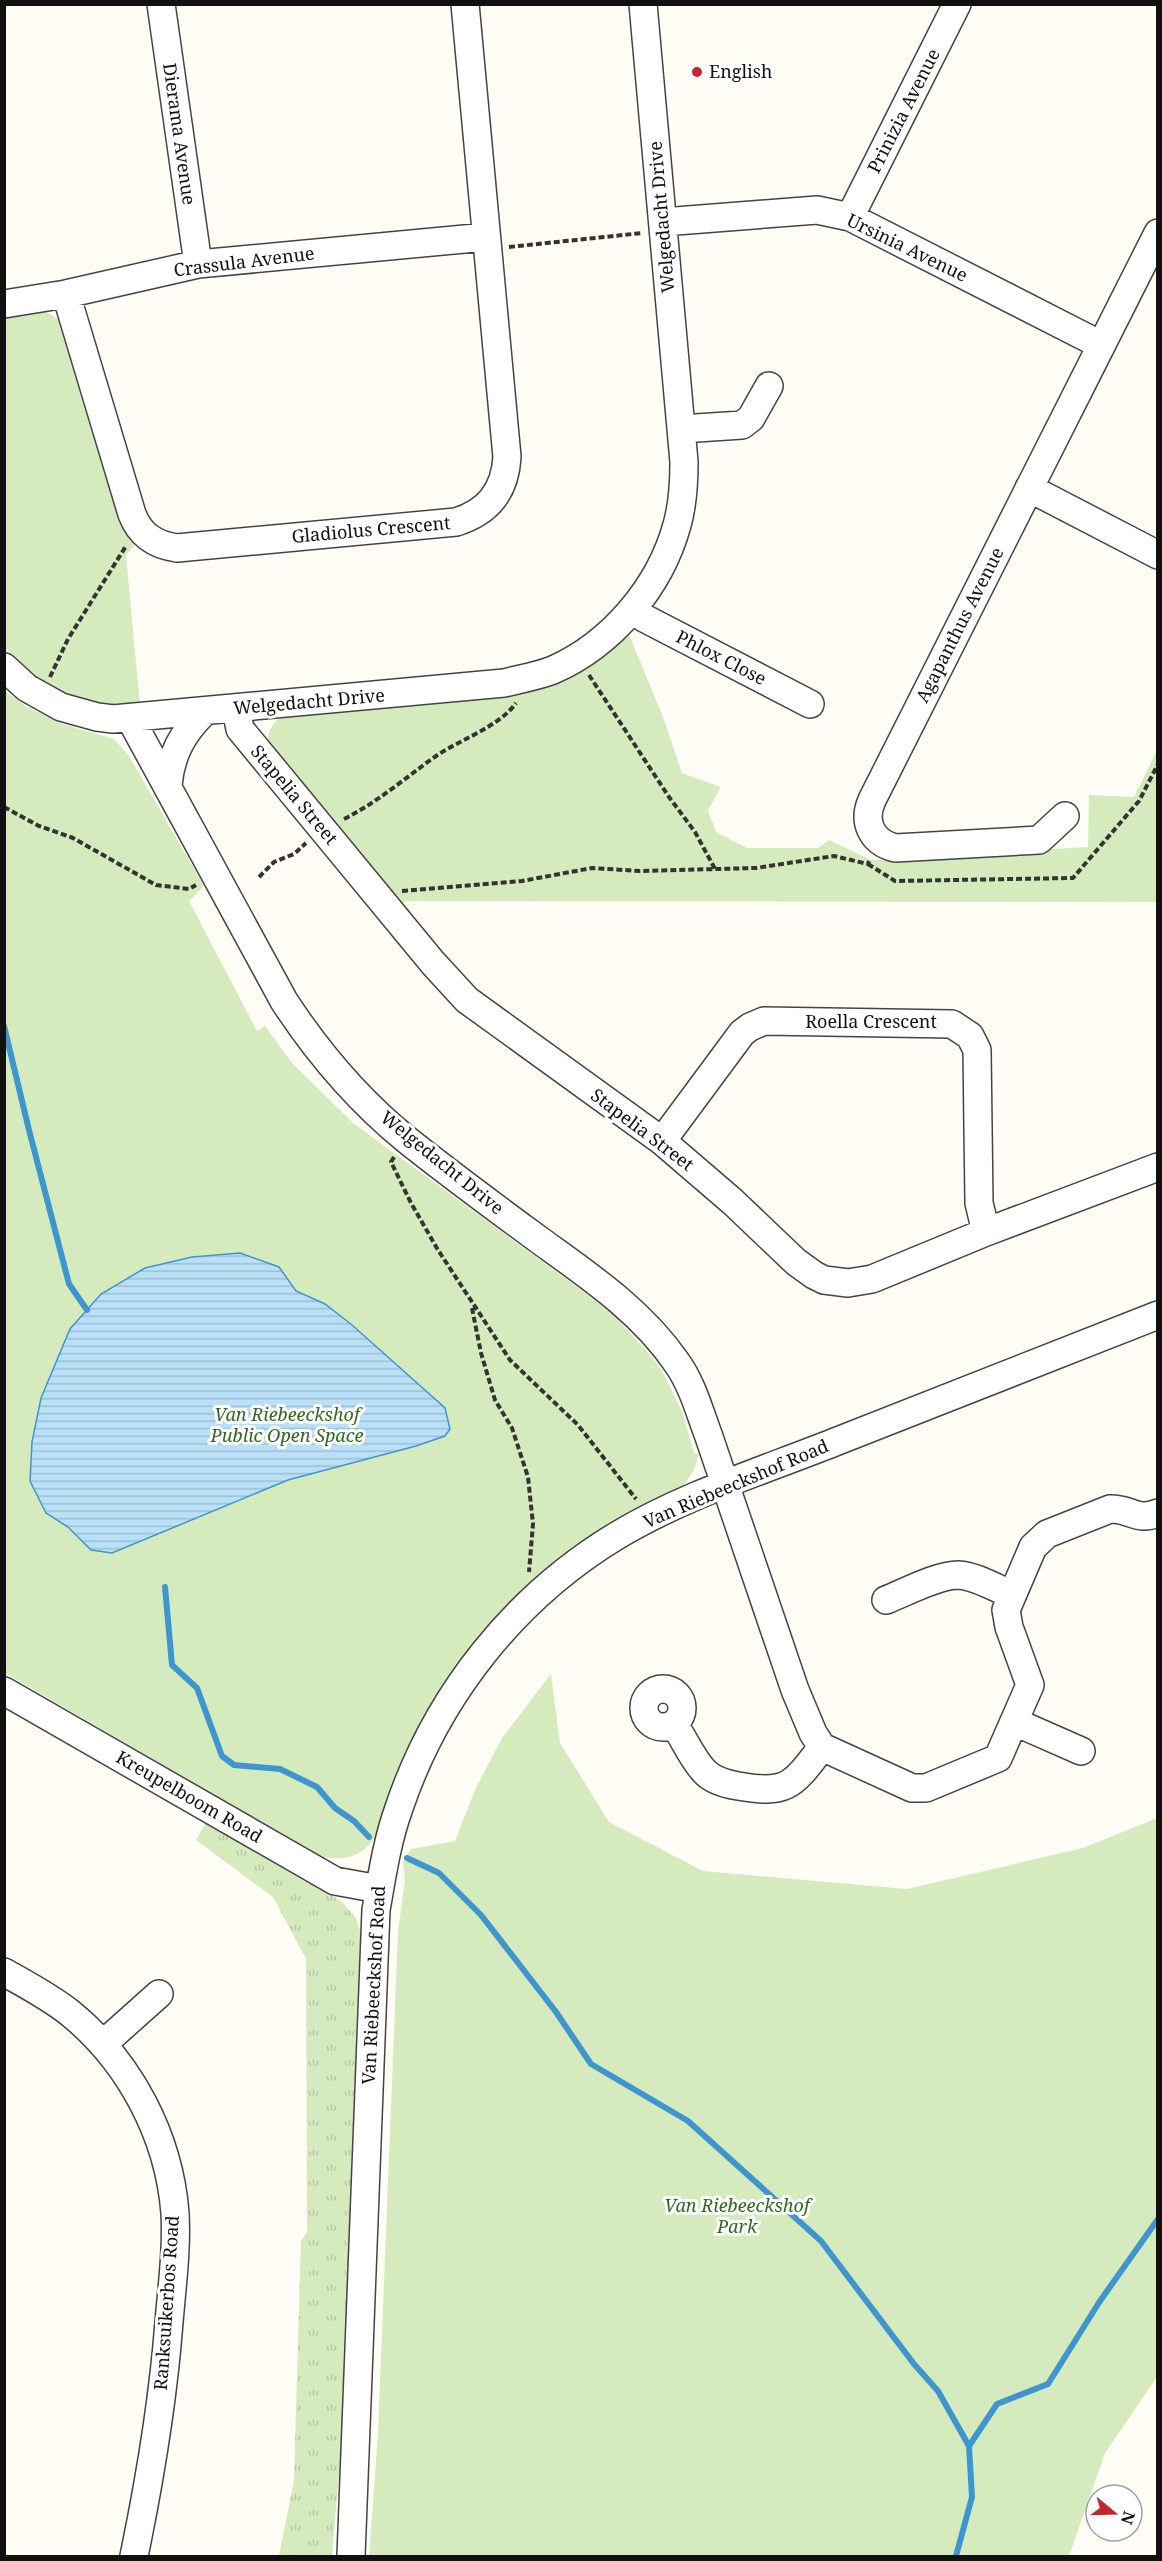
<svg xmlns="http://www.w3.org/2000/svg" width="1162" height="2561" font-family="'Noto Serif',serif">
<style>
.grass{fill:url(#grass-tufts)}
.park{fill:#d5ebbd}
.water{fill:url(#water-rules);stroke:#3f96cf;stroke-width:1.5}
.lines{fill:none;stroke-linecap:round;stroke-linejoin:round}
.stream{stroke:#3f96cf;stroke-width:6}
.minor-casing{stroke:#444;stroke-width:30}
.path{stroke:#333;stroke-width:4;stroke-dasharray:6 3;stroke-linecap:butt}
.minor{stroke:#fff;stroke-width:27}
.poi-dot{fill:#c4262e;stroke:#fff;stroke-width:2}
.labels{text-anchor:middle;stroke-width:6;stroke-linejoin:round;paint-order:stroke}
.poi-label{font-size:18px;fill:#111;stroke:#fff;text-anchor:start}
.street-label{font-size:18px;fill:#111;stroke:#fff}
.park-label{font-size:18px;font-style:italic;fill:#2f6b1f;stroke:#fff}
</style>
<defs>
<pattern id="grass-tufts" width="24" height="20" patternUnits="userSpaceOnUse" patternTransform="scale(1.5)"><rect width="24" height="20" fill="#d5ebbd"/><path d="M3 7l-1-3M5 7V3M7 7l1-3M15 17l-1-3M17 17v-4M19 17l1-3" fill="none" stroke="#b6c8a1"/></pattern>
<pattern id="water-rules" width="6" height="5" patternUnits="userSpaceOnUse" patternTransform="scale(1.5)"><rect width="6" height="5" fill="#b9e0f7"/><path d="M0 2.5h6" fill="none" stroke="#9ebfd3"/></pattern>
</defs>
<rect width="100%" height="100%" fill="#fffdf5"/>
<path class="grass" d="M206,1823L341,1901L356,1918L361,1934L341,2450L332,2556H279L294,2480L301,2241L307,2232L306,1959L273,1897L196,1840Z"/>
<path class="park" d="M43,310L61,321L137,542L126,555L140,705C89,708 36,690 5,647V316Z
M628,632L663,717L682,773L721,787L708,810L716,832L747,848H818L829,840L871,860L1088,847L1089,795L1134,797L1157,750V902L406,901L400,906L268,742C268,728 274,720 287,715L492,696Z
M5,691L27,707L63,724L114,739L129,756L204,886L189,901L257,1031L265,1026L292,1063L353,1123L610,1311L653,1358L663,1373L682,1411L694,1453L699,1454L694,1470L683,1486L449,1678C431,1707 414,1736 400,1767C390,1789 383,1833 367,1847C353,1860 336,1860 319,1856L5,1673Z
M551,1674L560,1743L609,1822L703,1871L907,1889L1083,1848L1157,1818V2377L1105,2453L1069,2556H369L378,2433L398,1931L405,1881L403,1862L411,1849L455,1841L475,1790L502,1738Z"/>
<path class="water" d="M240,1253L279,1267L296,1291L325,1304L352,1325L445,1408L450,1429L445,1436L416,1446L288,1480L112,1553L91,1550L68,1527L46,1513L30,1481L32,1442L41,1398L70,1329L101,1294L145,1268L192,1257Z"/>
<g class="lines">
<path class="stream" d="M4,1026L29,1130L69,1284L87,1310
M165,1587L172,1665L197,1688L222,1756L234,1765L280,1769L317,1787L335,1808L354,1821L369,1837
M407,1858L439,1873L481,1915L556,2012L591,2064L688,2121L821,2241L914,2364L938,2391L969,2446
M956,2556L972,2497L969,2446L997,2404L1048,2384L1100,2301L1158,2219"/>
<defs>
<path id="minor" d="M161,4L198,264
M850,217L957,4
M663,222L817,210L850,217L1101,345
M66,294L132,514C140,535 155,545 177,548L456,522C488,512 505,491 507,457L465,4
M4,304L66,294L198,264L486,237
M681,429L742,425L751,418L769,386
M1029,488L1158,555
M633,609L644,618L810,704
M4,667L27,688L61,707L97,717L113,719L504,683C520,679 538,676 553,670C612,644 660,587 677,525C683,504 684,483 684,462L643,4
M236,709L240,729L433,963L467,1000L662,1141L733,1202L796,1262L814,1275L824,1280L848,1283L872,1279L986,1232L1158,1167
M130,718L284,1001C318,1053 359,1101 407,1140C451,1175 497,1209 542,1242C592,1278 642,1312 677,1363C692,1384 699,1410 708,1434L795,1690L813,1733L822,1747L912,1788H926L998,1758L1030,1685L1009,1627L1006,1610L1033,1547L1047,1534L1110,1509C1130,1508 1136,1522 1158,1513
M168,785C171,754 182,734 204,712
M1065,816L1039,840L895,848C872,842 862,822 872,800L1158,233
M662,1141L742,1033L750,1027L764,1021L952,1024L970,1036L977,1050L979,1203L986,1232
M886,1600C906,1592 938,1575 958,1575C976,1576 996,1588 1012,1595
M644 1708a19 19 0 1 1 38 0a19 19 0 1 1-38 0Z
M4,1691L335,1881L379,1889
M1015,1722L1081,1751
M674,1724C684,1739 692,1758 704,1771C712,1780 726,1784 738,1786C788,1795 793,1785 822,1747
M4,1972C27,1985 50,1997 70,2013C130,2062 169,2136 175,2213C177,2250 172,2286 169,2322C163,2401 150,2479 134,2556
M103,2044L159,1994
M351,2556L376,1910C382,1876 387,1841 399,1808C437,1695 515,1597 618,1535C685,1495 762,1471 835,1442C942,1400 1050,1358 1158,1315"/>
</defs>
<use href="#minor" class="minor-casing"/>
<path class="path" d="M509,247L642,233
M589,675L669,797L695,832L715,869
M50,677L68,639L126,546
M4,807L39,826L73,838L156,885L189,889L196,885
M344,819C378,802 405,778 436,756C459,740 499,727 516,703
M868,864L895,881L1073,878L1139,801L1158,764
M259,877L274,862L294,854L306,843
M402,891L522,881L592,868L640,871L756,868L834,856L868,864L869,861
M394,1157L391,1162L411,1203L438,1250L510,1360L578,1425L636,1499
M472,1308L481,1353L495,1400L512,1428L528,1477L533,1524L529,1572"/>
<use href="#minor" class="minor"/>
</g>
<circle class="poi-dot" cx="697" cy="72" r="6"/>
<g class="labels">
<g class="poi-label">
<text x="709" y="78">English</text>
</g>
<g class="street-label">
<text transform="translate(904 111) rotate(-63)" y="6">Prinizia Avenue</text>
<text transform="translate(179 134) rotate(82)" y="6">Dierama Avenue</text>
<text transform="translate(662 217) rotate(-95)" y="6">Welgedacht Drive</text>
<text transform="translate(907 248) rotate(26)" y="6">Ursinia Avenue</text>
<text transform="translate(244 262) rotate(-7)" y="6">Crassula Avenue</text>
<text transform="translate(371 530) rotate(-5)" y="6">Gladiolus Crescent</text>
<text transform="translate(960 625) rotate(-63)" y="6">Agapanthus Avenue</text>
<text transform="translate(721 658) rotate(27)" y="6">Phlox Close</text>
<text transform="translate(309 702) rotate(-5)" y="6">Welgedacht Drive</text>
<text transform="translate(294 795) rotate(50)" y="6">Stapelia Street</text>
<text x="871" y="1028">Roella Crescent</text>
<text transform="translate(642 1130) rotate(37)" y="6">Stapelia Street</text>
<text transform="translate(442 1163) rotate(39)" y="6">Welgedacht Drive</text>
<text transform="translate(736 1484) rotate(-23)" y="6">Van Riebeeckshof Road</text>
<text transform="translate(189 1797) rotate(30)" y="6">Kreupelboom Road</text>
<text transform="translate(374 1985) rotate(-87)" y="6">Van Riebeeckshof Road</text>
<text transform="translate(167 2303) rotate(-86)" y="6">Ranksuikerbos Road</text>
</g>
<g class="park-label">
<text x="287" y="1421">Van Riebeeckshof<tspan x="287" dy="21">Public Open Space</tspan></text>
<text x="737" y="2212">Van Riebeeckshof<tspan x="737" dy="21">Park</tspan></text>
</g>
</g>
<rect width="1162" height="2561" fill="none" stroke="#111111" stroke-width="12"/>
<g transform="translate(1114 2513) rotate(109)"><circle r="28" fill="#ffffff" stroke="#a0a0a0" stroke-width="1.5"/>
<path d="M0-4.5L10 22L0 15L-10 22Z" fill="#c4262e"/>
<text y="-9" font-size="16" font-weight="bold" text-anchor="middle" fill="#111111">N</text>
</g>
</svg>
